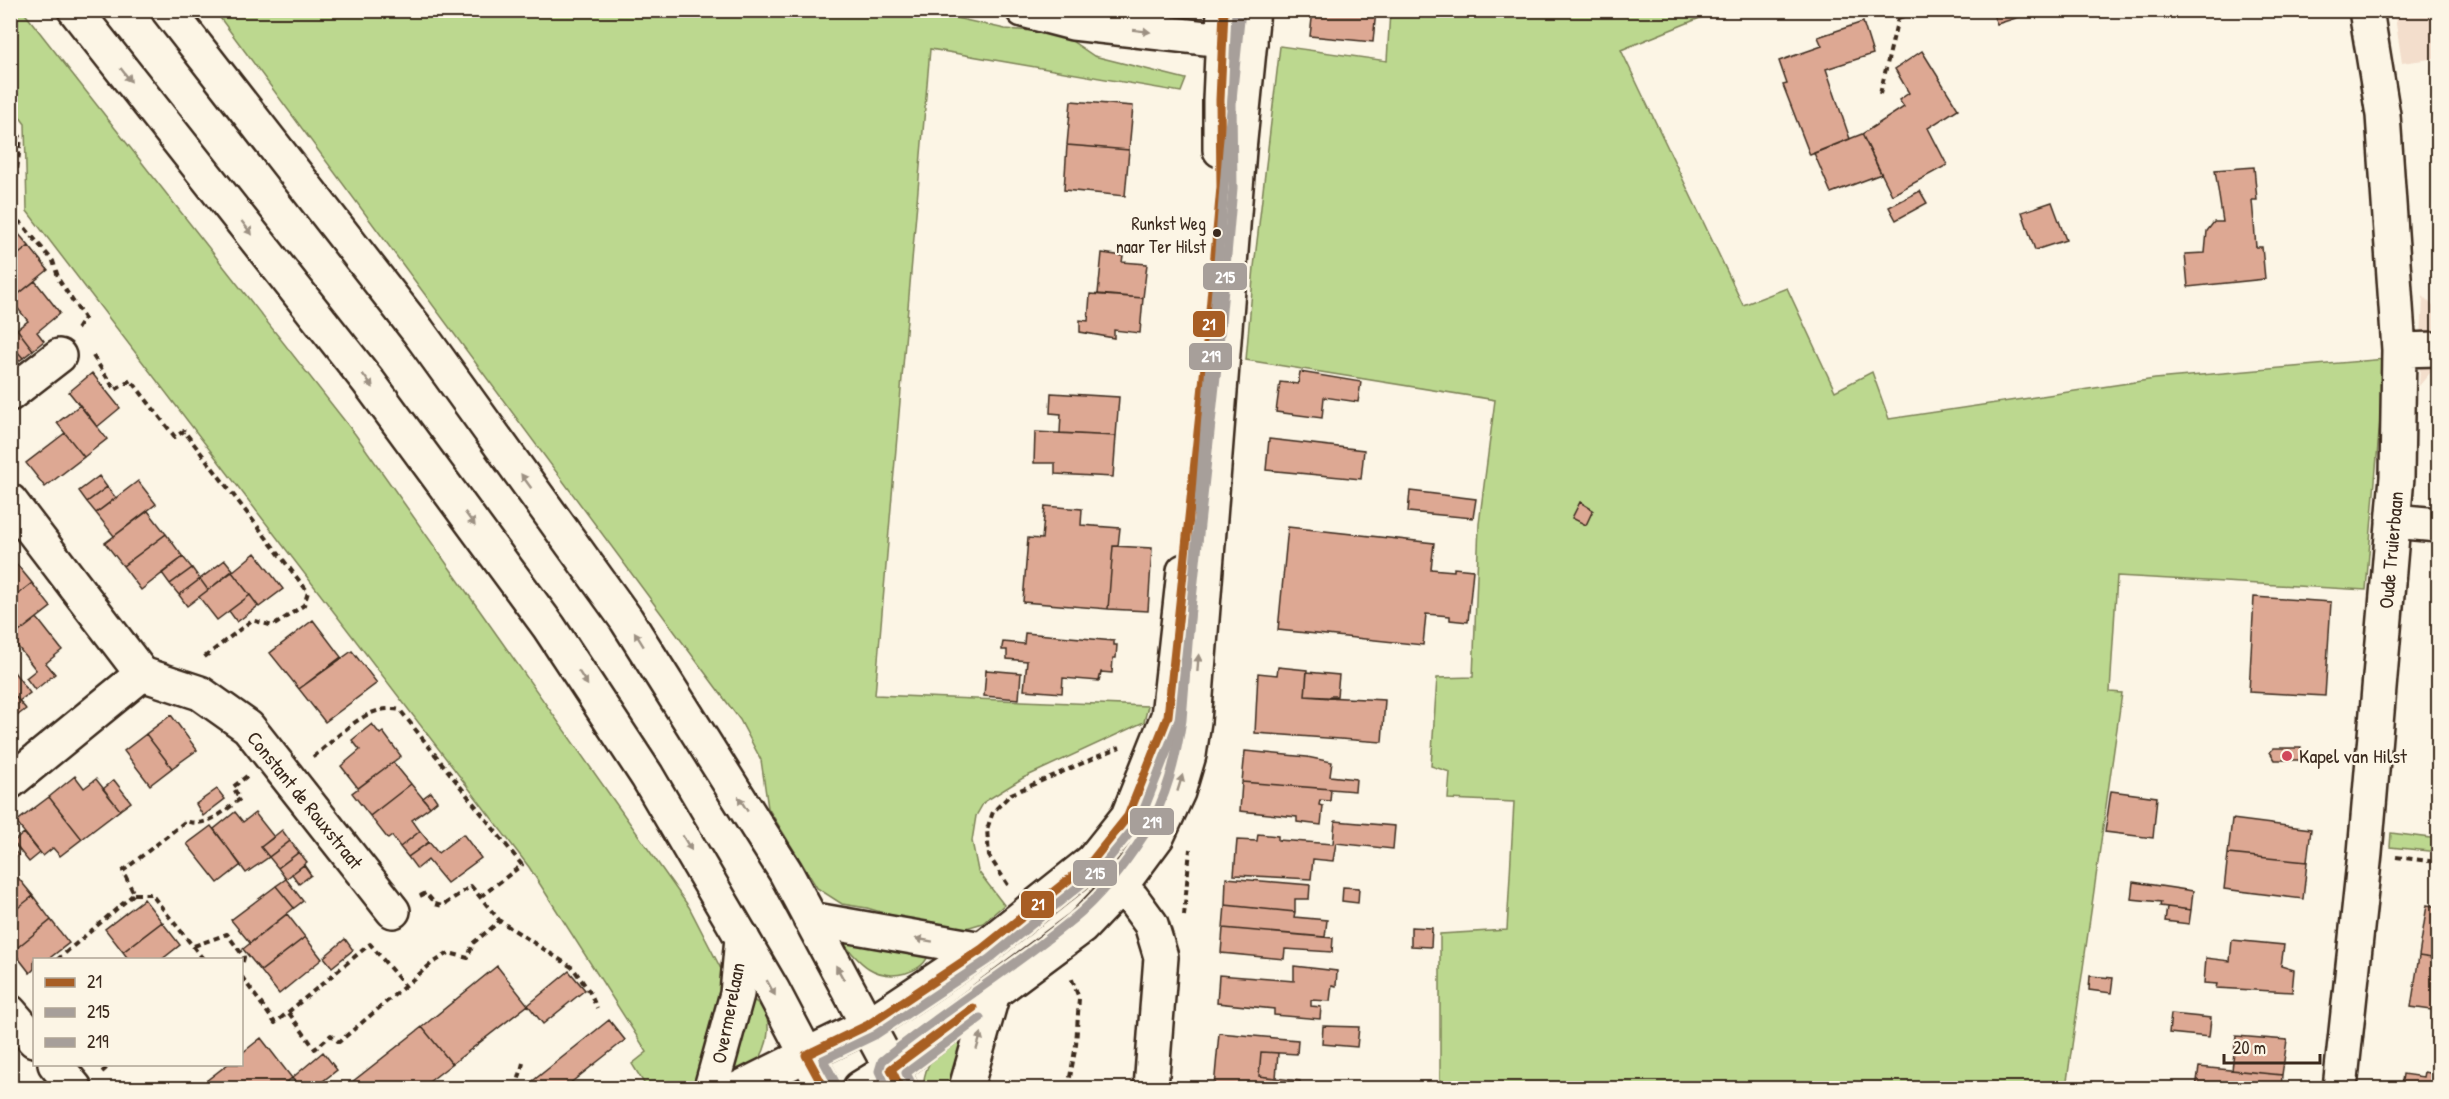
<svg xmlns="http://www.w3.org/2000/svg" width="2449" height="1099" font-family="'Patrick Hand',sans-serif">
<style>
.built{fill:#f3decc}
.green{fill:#bcd88f;stroke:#7c8156;stroke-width:1.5}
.building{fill:#dda893;stroke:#3b2a1e;stroke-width:1.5}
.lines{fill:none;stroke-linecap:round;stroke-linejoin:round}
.minor-casing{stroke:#3b2a1e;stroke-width:38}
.major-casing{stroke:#3b2a1e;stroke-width:38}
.highway-casing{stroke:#3b2a1e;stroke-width:38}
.path{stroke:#3b2a1e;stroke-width:4;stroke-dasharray:6 4.5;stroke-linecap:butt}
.minor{stroke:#fcf5e5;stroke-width:33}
.major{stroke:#fcf5e5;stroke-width:33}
.highway{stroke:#fcf5e5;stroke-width:33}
.bus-1-casing{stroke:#fcf5e5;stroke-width:14}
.bus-2-casing{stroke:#fcf5e5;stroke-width:14}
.bus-3-casing{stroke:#fcf5e5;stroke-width:14}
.bus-1{stroke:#a85e24;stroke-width:9}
.bus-2{stroke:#a79f9a;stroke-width:9}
.bus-3{stroke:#a79f9a;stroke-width:9}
.oneway{fill:#9c9082}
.bus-dot{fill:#3b2a1e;stroke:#fcf5e5;stroke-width:2}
.poi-dot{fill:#d1495b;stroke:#fcf5e5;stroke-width:2}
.labels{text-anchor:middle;stroke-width:4.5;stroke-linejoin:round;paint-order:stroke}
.bus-label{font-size:18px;fill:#3b2a1e;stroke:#fcf5e5;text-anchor:end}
.street-label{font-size:20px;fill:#3b2a1e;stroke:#fcf5e5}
.poi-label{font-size:20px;fill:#3b2a1e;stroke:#fcf5e5;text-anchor:start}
.line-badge{stroke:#fcf5e5;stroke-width:2}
.badge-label{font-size:16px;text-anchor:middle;font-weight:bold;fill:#fff}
</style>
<rect width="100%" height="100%" fill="#fcf5e5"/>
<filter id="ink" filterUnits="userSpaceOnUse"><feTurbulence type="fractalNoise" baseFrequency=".0167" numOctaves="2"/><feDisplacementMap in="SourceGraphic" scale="12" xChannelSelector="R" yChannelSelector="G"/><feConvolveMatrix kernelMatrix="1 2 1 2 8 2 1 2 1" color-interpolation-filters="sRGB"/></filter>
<g filter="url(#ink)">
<path class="built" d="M2394,11H2438V58L2402,63Z
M2423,296L2435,308H2438V370L2430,373L2419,386Z"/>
<path class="green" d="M15,11H23L355,434L689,907L721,969V1010L696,1088H647L632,1064L647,1052L529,867L27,211L25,124L11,105L10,13Z
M215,11H925L1005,29L1060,33L1094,56L1186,79L1181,92L930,49L875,695L1148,706L1144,722L1023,778L984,802L976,816L972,841L978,871L1004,905L983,923L963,929L915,922L867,908L842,904L817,888L768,808L761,760L740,720Z
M1390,11H1717L1621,50L1743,305L1787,288L1835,391L1872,372L1889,419L2155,379L2385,359L2366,590L2117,576L2110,692L2122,693L2066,1088H1440V934L1507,930L1514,802L1448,799L1450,772L1431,766L1437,678L1473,677L1479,524L1495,400L1246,360L1254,267L1280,46L1387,61Z
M2391,833L2438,839V852L2390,847Z
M842,941L925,952L928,956C924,966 915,970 906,973C875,981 859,963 842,941Z
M755,1001C775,1014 770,1050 754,1065C746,1073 734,1078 725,1083L750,1003Z
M971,1023L953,1088H924C921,1058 951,1041 971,1023Z"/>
<path class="building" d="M1313,10H1376L1373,42L1310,36Z
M1991,10H2017L2019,17L1997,24Z
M1863,22L1873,54L1826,69L1850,139L1810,155L1783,85L1787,84L1779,61L1822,46L1818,37Z
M1922,51L1958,109L1928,128L1947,165L1892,195L1862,134L1904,107L1899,100L1909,93L1895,69Z
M1071,101L1133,106L1129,150L1067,145Z
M1862,134L1881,174L1831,193L1814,153Z
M1067,145L1129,150L1125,196L1064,190Z
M2254,167L2257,200H2252L2256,247H2262L2265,279L2188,287L2185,254L2205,253L2207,231L2214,222H2223L2215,170Z
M1920,191L1927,203L1896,220L1889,207Z
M2052,202L2066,240L2035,250L2022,212Z
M10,224L29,246L10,261Z
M29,246L48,270L11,300L10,261Z
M1102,253L1123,256L1122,262L1147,264L1143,298L1098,294Z
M35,281L60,313L37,332L44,341L33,350L17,329L28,321L11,300Z
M1090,294L1143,298L1140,333L1114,330V338L1080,332V320L1088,321Z
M17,329L33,350L23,358L10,343V334Z
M10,343L23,358L12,366L10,364Z
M1300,372L1361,382L1358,402L1324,397L1322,418L1276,412L1280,382L1298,384Z
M92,373L120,408L97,427L69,392Z
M1051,393L1119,397L1116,436L1060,433L1061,414L1050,413Z
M80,405L107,439L84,457L57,423Z
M1035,432L1116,436L1113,477L1055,474V463H1034Z
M65,433L84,457L45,487L26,463Z
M1269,439L1364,450L1361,479L1266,470Z
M99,476L107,487L87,502L79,491Z
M138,481L156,504L114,536L96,513Z
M107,487L116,498L96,513L87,502Z
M1410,491L1476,499L1473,518L1408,512Z
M1580,502L1593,510L1586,525L1572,518Z
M1045,506L1082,509L1081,525L1120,528L1118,546H1113L1108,609L1023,602L1028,538L1042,539Z
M148,511L166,534L123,566L105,543Z
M1288,527L1434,543L1431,569L1454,571V568L1473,570L1468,622L1450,620V616L1426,614L1423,645L1278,630Z
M166,534L183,557L141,590L123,566Z
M1113,546L1152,548L1148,611L1108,609Z
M255,553L283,589L259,607L232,572Z
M183,557L192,568L170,584L162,573Z
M225,560L233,570L208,590L200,579Z
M14,561L32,583L10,600V564Z
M192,568L200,579L179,595L170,584Z
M232,572L250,595L217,620L199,597Z
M200,579L208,590L187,606L179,595Z
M32,583L51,607L11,638L10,600Z
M250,595L258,606L237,622L229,611Z
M2254,597L2331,602L2325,696L2249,692Z
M37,618L62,650L46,663L55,674L35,690L26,678L36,670L11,638Z
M313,620L341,657L299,689L270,653Z
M1025,633L1114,641V645H1117L1116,658H1113L1112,673L1101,672L1099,681L1063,678L1062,693L1024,690L1027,661L1007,659V650H1002V647L1003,642L1024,644Z
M352,651L377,683L325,722L299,689Z
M1278,667L1307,670L1305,696L1385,700L1382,742L1255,733L1258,673L1277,675Z
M986,670L1021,673L1019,699L984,696Z
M14,672L30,693L19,701L10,690V675Z
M1307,672L1339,675L1337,696H1330V698L1305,696Z
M10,690L26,709L10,721Z
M171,715L197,750L172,768L146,734Z
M372,724L380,734L383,732L401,756L358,788L341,766L360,750L352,740Z
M146,734L172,768L150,785L124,751Z
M2274,748H2301V760H2275L2270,752Z
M1245,751L1307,757L1332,762L1330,776L1356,779L1355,791L1242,782Z
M393,762L411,784L370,816L352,793Z
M75,776L84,788L96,779L120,810L82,839L49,797Z
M114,780L131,802L120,810L103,789Z
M1242,782L1331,789L1330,801L1320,800L1319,805L1323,806L1321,825L1297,822V817L1240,811Z
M411,784L430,807L412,820L420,831L400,847L392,836L388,839L370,816Z
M217,789L225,799L203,816L196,804Z
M2111,791L2157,797L2153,838L2105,832Z
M431,792L437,801L430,807L423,798Z
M49,797L82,839L60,856L53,848L43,856L16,822Z
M235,812L243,822L255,813L274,837L261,847L269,857L246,873L214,829Z
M2232,819L2311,829L2307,862L2228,854Z
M1335,821L1395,826L1393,849L1336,843L1333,861L1313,859L1311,879L1234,875L1237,840L1257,841L1258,834L1278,836V840L1333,844Z
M211,826L241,865L218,883L187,844Z
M282,830L290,841L269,857L261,847Z
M420,831L429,842L408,857L400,847Z
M24,833L40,853L29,862L13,842Z
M463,834L481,858L447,883L428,860L417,869L408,857L429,842L438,853Z
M290,841L299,852L278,868L269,857Z
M10,845L18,855L10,861Z
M299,852L307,862L286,879L278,868Z
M2228,854L2307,862L2303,899L2224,889Z
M304,865L311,875L299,884L292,874Z
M10,868L33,896L10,914Z
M1226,878L1310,885L1309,899H1295V912L1225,905Z
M286,879L303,901L294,908L276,886Z
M2133,882L2193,891L2191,910L2160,906L2161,902L2131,899Z
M276,886L294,908L250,943L231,920Z
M1343,887L1359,888L1358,903L1342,901Z
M33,896L51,920L13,951L10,948V914Z
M144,899L162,922L123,952L105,929Z
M1225,905L1295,912L1294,917L1327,920L1325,937L1223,928Z
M2427,905L2438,907V959L2419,956Z
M2167,907L2191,910L2189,924L2165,921Z
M287,914L305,937L261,971L243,949Z
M51,920L69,943L47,960H34V969L30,973L13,951Z
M162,922L180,945L161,960H129L123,952Z
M1411,927L1432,928L1431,947L1411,946Z
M1223,928L1333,938L1332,952L1285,949L1284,959L1221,953Z
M305,937L322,959L279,994L261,971Z
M345,939L353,950L332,967L324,957Z
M2232,940L2284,945L2281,966L2294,970L2292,992L2216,988L2217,984L2204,983L2206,958L2230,961Z
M2419,956L2438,959V1011L2411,1007Z
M497,966L528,1005L452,1064L422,1027Z
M1294,966L1337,971L1336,986L1332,985L1330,1001L1311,1000V1006L1321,1007L1320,1019L1274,1015V1009L1217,1003L1219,975L1294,981Z
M569,971L585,990L543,1024L528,1005Z
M2090,976L2113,978L2111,993L2089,990Z
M2171,1014L2211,1018L2209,1037L2169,1033Z
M609,1020L625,1040L564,1088H524Z
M1323,1026L1359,1027L1357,1047L1322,1044Z
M422,1027L452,1064L421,1088H348L347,1086Z
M1219,1033L1298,1040L1297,1054L1261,1052L1259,1076L1300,1081V1088L1214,1087Z
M2236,1036L2287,1040L2282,1075L2232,1070Z
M261,1038L292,1078L278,1088H197L228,1064H242V1053Z
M323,1052L337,1070L314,1088H300L292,1078Z
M1261,1052L1278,1053L1276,1078L1259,1076Z
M2199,1067L2282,1075L2281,1088H2196Z
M2424,1072L2438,1075V1088H2401L2403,1074L2423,1077Z"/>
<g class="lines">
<defs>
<path id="minor" d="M1023,10L1073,23L1250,43
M2399,350L2438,349
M10,394L59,356
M10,501L142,674L200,693L248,727L393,911
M2393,521L2438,525
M10,782L142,674
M1092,861L1132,898L1151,924L1161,957L1151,1088
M10,1012L34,1040
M55,1064L75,1088
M711,1088L737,994L742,937
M740,1088L806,1055
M2340,1088L2365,853L2397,477L2399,350L2383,115L2366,10"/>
<path id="major" d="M1220,150V100L1224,10
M868,1025L982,949L1092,861L1128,816L1168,716L1184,571
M900,1088L891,1069L1082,927L1120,887L1157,837L1178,792L1189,755L1194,721L1239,150L1253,10
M966,1088L993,993"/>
<path id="highway" d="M75,10L368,381L549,627L647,776L772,989L824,1088
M168,10L418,331L626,619L785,871L891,1069L860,1088
M810,919L982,949
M806,1055L868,1025"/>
</defs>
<use href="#minor" class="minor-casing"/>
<use href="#major" class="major-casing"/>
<use href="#highway" class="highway-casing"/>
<path class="path" d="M1892,10L1898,18L1920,10
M1880,94L1898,18
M10,125L21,138L11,218L21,223L53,261L59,280L84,318L76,331
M93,356L115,390L131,380L175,437L184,431L308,592L304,605L273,626L252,620L202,659
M313,757C338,738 367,702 400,710L522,865L480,897
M2396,857L2438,862
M1008,885L989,856L987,829L993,812L1011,794L1120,747
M134,894H151L204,960
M420,896L426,893L435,904L442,906L471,886L500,921L573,968L589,991L597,1008
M1184,916L1190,849
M194,946L227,934L244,957L242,966
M57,960L134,894L123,871L186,821C207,829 225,810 240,799L233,787L247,776
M242,977L275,1023L370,944L405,986L431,964L449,953L468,958L473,943L500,921
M289,1013L315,1049L331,1035L339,1042L405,986
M102,1072L111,1064
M519,1088L517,1086L523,1063
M1068,1088L1076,1045L1079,998L1071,977"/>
<use href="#minor" class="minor"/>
<use href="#major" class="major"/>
<use href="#highway" class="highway"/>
<defs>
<path id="bus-1" d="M824,1088L806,1055L868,1025L982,949L1092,861L1128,816L1168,716L1205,366L1221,187L1220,100L1224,10
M900,1088L891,1069L973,1008"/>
<path id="bus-2" d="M835,1082L823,1060L875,1035L989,959L1100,869L1139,822L1179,720L1217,367L1233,188L1232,100L1236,11
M911,1083L906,1073L980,1018"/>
<path id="bus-3" d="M887,1088L879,1071L882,1061C943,1011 1012,969 1073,919C1101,896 1126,863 1146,832C1167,798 1176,758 1182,720L1227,149L1241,10"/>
</defs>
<use href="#bus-1" class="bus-1-casing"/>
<use href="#bus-2" class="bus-2-casing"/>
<use href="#bus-3" class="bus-3-casing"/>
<use href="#bus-1" class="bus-1"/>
<use href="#bus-2" class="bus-2"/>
<use href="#bus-3" class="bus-3"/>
</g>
<defs><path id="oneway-solid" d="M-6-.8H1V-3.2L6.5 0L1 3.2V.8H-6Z" transform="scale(1.5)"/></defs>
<g class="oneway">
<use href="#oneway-solid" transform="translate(1142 31) rotate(7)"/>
<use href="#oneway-solid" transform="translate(126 75) rotate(52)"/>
<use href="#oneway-solid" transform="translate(247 228) rotate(52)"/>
<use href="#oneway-solid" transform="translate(368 381) rotate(53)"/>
<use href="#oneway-solid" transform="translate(526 481) rotate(-126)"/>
<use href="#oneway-solid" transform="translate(470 519) rotate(54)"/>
<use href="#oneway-solid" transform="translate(639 639) rotate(-122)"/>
<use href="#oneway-solid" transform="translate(1198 663) rotate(-86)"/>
<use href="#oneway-solid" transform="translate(583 678) rotate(57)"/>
<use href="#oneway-solid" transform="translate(1180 783) rotate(-73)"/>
<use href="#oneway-solid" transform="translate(743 804) rotate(-122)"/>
<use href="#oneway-solid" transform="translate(687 843) rotate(59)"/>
<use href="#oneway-solid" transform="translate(924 940) rotate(-170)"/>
<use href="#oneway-solid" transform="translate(840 973) rotate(-119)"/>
<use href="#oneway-solid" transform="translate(771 988) rotate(61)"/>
<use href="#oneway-solid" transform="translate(979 1041) rotate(-74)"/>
</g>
</g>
<circle class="bus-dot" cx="1217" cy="233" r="5"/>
<circle class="poi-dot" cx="2287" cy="756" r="6"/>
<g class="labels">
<g class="bus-label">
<text x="1206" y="230">Runkst Weg<tspan x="1206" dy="23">naar Ter Hilst</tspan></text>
</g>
<g class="street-label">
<text transform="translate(2391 550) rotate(-85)" y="7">Oude Truierbaan</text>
<text transform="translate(305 800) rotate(51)" y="7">Constant de Rouxstraat</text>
<text transform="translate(728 1013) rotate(-79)" y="7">Overmerelaan</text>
</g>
<g class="poi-label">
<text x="2299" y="763">Kapel van Hilst</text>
</g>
</g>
<g class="line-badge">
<rect x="1202" y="262" width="46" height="29" rx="6" fill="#a79f9a"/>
<rect x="1192" y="310" width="34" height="28" rx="6" fill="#a85e24"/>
<rect x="1188" y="342" width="45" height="29" rx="6" fill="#a79f9a"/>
<rect x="1129" y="807" width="46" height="29" rx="6" fill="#a79f9a"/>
<rect x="1072" y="859" width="46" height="28" rx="6" fill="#a79f9a"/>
<rect x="1020" y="890" width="35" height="29" rx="6" fill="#a85e24"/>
</g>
<g class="badge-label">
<text x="1225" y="283">215</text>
<text x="1209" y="330">21</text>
<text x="1211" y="362">219</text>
<text x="1152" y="828">219</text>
<text x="1095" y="879">215</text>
<text x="1038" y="910">21</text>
</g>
<rect width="2449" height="1099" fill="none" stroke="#fcf5e5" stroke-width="36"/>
<rect x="18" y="18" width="2413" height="1063" fill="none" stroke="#3b2a1e" stroke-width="2" filter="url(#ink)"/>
<rect x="33" y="958" width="210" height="108" fill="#fcf5e5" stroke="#afa495" stroke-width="1.5"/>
<rect x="45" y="978" width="30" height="9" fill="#a85e24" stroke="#afa495" stroke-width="1.5"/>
<text x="87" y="988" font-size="18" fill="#3b2a1e">21</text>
<rect x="45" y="1008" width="30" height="9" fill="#a79f9a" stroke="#afa495" stroke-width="1.5"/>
<text x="87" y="1018" font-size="18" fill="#3b2a1e">215</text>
<rect x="45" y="1038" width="30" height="9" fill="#a79f9a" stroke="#afa495" stroke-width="1.5"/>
<text x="87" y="1048" font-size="18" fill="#3b2a1e">219</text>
<path d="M2224 1054v9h96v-9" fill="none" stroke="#3b2a1e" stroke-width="3"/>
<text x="2233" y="1054" font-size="18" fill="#3b2a1e" stroke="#fcf5e5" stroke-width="4.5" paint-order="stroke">20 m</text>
</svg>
